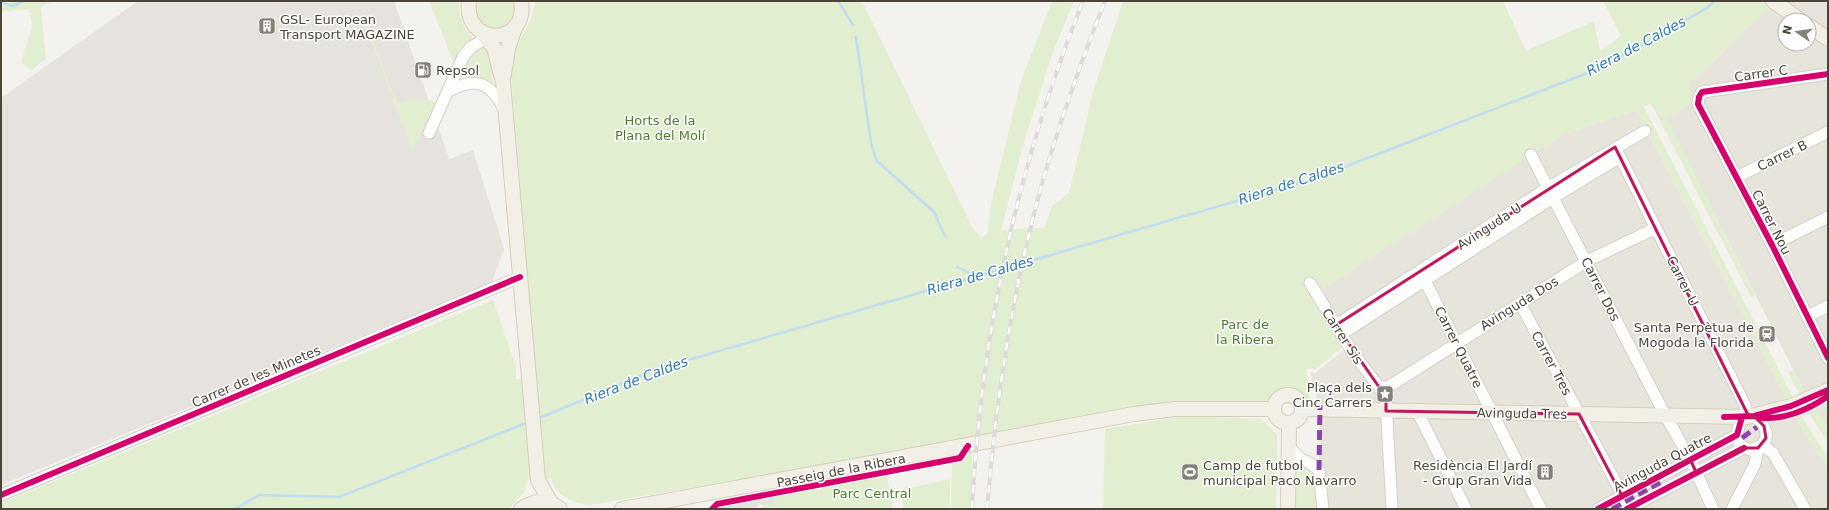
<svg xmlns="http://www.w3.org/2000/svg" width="1829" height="510" font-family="'DejaVu Sans',sans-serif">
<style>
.residential{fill:#e7e4dc;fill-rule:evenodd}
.commercial{fill:#f3ebdf}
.industrial{fill:#e6e2de}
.green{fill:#e1eecf}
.parking{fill:#e6e3df}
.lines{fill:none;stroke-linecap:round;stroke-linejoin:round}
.stream{stroke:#c0ddf1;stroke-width:2.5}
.minor-casing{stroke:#d2d0cb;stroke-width:13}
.major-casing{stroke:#d6cebb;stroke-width:16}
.minor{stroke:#fdfdfc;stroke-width:11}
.major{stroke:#f2efe6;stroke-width:14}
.rail-casing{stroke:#dbdbda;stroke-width:4}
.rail{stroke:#fff;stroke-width:2.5;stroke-dasharray:8;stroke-linecap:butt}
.quiet{stroke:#8e44ad;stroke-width:5;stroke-dasharray:10 5;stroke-linecap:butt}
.cycleway-casing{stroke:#fff;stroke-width:8}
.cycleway{stroke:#d6006c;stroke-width:6}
.marked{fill:none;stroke:#c2185b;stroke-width:3;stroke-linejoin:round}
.labels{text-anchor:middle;stroke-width:3;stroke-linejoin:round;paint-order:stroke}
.poi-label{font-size:13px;fill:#4b4439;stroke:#fff;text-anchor:start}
.street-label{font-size:13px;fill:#4b4439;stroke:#fff}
.park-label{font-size:13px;fill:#4a7f2a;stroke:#fff}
.water-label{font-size:14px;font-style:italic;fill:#2e7ab2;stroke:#fff}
</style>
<rect width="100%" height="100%" fill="#f4f2ee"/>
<path class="residential" d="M1780,1H1784L1828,31V427L1816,411L1797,419L1808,439L1828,468V509H1323L1319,470L1320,409L1310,372L1315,373L1344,350L1313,297L1321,290L1552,141L1565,134L1636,110L1789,404L1806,395L1666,118L1692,102L1688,83L1714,61L1736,37ZM1785,20H1809V44H1785Z"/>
<path class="commercial" d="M431,61L434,72L416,79L412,68Z"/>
<path class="industrial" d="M138,1H394L449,159L473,150L504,249L492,282L1,485V98Z
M1784,1H1828V31Z"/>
<path class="green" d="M14,1H54L41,7L46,58L31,71L21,62L32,27L30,9L1,12V7Z
M429,1H460C458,16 462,27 473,38L459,50L454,63Z
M469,1H521L518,23L482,33Z
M535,1H862L973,229L981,238L987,234L991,204L1021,81L1052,1H1074L1051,57L1024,142L1001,230L1044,228L1052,206L1069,193L1094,89L1123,1H1503L1526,51L1594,21L1600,51L1621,36L1603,1H1780L1736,37L1714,61L1688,83L1692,102L1666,118L1755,295L1751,297L1651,103L1644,107L1795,401L1789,404L1636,110L1565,134L1552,141L1321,290L1313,297L1343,347L1316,369H1306L1310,404L1193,403L590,505C572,503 555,496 551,478L527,480L525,491L509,509H1V503L493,300L516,367V379L535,381L511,73C512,66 513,58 515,51C522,33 534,21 535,1Z
M365,18L397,103L413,98L436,102L412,151L363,19Z
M482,48L487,49L491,58L493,83L491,84L471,78L466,74C464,63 472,51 482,48Z
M1793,370L1806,395L1801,398L1788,373Z
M1816,411L1828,427V442L1809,414Z
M1184,416L1262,419L1277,435L1276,509H1103L1105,429Z
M1802,417L1828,458V468L1808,439L1797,419Z
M972,451V509H951L952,463Z
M1295,459L1316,474L1319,509H1294Z
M886,473L893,509H760L763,506L760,494Z
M950,479V509H904L900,490Z"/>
<path class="parking" d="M772,494L774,506L759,504L755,509H714L721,505Z"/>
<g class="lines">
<path class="stream" d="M838,1L853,25
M3,3L13,6L24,1
M856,37L871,143L876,160L934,212L945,236
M957,267L975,276
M537,419L657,369L1316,178L1603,67L1707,8L1714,1
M235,509L259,495L339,497L529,422"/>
<defs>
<path id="minor" d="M1828,74L1702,92L1699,97L1698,104L1772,245L1828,358
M447,92C474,77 489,80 504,109
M429,133L463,57L471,47L487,38
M1617,151L1745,405L1748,417
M1531,155L1663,411L1690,459L1713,509
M1737,177L1828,132
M1772,245L1828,217
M1422,275L1541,509
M1310,283L1353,353L1379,387
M1520,303L1630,509
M1808,316L1828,306
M1336,325L1549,187L1645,131
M1342,334L1554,197L1620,157
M1388,387L1587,261L1656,228
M1386,402L1384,395L1379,387H1388L1386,402L1392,509
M1417,411L1466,509
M1742,417C1737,430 1732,446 1751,450L1762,445C1772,433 1763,424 1754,416
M1762,445L1773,453L1805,509
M1288,446L1300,458L1311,464L1319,470L1323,509
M1,495L520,277
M1598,509L1737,435
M1627,509L1744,448
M1732,509L1755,464L1758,448"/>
<path id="major" d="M469,1C463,48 529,46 521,1
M1773,1L1800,20
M1809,26L1828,39
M482,33L494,48L503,82L538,480L551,503
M504,75L508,48L515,28
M1274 409a14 14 0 1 1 28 0a14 14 0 1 1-28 0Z
M1303,409L1748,417L1791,406L1828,390
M521,509C534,500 548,499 560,509
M622,509L1134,414L1175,409H1273
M1288,509L1289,424"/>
</defs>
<use href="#minor" class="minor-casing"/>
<use href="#major" class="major-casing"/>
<use href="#minor" class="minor"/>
<use href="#major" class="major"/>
<defs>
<path id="rail" d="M972,509C981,334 1018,164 1083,1
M987,509C996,400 1012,293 1041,187C1059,124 1081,62 1105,1"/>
</defs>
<use href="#rail" class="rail-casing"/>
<use href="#rail" class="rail"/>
<path class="quiet" d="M1742,438L1757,427
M1319,470L1320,405
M1612,509L1661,482"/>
<defs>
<path id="cycleway" d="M1828,74L1702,92L1699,97L1698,104L1772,245L1828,358
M1724,417L1754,416L1791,406L1828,390
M1757,417C1781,422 1810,409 1828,396
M1,495L520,277
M712,509L717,504L960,458L968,446
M1598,509L1737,435L1742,417
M1627,509L1744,448"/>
</defs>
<use href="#cycleway" class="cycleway-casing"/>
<use href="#cycleway" class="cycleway"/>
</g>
<path class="marked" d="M1615,147L1749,417L1754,416L1764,426L1766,438L1758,448H1743L1696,472L1690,459L1622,496L1579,414L1386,411V388L1379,387L1336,325Z"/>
<defs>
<symbol id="building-square" viewBox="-11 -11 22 22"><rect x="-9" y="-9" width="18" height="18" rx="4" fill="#868178" stroke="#fff"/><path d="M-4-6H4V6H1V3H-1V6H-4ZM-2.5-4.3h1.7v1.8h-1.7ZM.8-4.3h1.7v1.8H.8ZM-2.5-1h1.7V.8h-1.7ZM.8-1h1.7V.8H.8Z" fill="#fff"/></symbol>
<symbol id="fuel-square" viewBox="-11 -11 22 22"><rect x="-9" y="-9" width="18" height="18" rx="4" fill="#868178" stroke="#fff"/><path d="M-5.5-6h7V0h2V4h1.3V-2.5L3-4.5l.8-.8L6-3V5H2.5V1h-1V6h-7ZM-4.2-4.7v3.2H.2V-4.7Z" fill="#fff"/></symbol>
<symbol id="station-square" viewBox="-11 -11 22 22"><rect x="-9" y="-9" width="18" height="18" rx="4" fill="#868178" stroke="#fff"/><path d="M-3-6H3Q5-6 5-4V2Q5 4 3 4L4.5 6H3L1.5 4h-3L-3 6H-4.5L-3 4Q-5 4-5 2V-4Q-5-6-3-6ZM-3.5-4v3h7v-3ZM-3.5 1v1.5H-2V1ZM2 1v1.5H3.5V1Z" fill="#fff"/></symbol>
<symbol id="sight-square" viewBox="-11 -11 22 22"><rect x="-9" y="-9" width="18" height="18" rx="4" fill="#868178" stroke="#fff"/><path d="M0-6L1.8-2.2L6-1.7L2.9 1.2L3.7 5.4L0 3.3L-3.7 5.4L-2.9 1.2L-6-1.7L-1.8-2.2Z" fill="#fff"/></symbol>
<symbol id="stadium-square" viewBox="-11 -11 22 22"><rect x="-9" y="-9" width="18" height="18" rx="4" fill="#868178" stroke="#fff"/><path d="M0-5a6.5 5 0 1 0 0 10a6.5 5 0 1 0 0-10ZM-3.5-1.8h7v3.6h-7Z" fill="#fff"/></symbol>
</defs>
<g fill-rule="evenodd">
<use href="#building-square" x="257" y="16" width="20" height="20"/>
<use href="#fuel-square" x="413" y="60" width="20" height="20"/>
<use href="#station-square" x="1757" y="324" width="20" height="20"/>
<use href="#sight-square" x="1375" y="384" width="20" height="20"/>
<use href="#stadium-square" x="1180" y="462" width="20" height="20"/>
<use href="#building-square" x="1535" y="462" width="20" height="20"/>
</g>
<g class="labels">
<g class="poi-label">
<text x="280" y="24">GSL- European<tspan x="280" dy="15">Transport MAGAZINE</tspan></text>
<text x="436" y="75">Repsol</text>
<text x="1754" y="332" text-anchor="end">Santa Perpètua de<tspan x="1754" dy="15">Mogoda la Florida</tspan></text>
<text x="1372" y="392" text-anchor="end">Plaça dels<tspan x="1372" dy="15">Cinc Carrers</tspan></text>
<text x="1203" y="470">Camp de futbol<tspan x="1203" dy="15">municipal Paco Navarro</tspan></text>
<text x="1532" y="470" text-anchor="end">Residència El Jardí<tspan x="1532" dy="15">- Grup Gran Vida</tspan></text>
</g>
<g class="street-label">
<text transform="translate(1761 73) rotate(-8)" y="5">Carrer C</text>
<text transform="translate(1782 155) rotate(-26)" y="5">Carrer B</text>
<text transform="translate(1772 222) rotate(63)" y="5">Carrer Nou</text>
<text transform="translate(1489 226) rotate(-33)" y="5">Avinguda U</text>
<text transform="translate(1683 281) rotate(63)" y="5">Carrer U</text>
<text transform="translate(1601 289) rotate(63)" y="5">Carrer Dos</text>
<text transform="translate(1519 303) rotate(-32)" y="5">Avinguda Dos</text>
<text transform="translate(1343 336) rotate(57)" y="5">Carrer Sis</text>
<text transform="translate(1459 347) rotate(63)" y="5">Carrer Quatre</text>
<text transform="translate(1552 363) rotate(62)" y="5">Carrer Tres</text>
<text transform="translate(256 376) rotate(-23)" y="5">Carrer de les Minetes</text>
<text transform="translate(1522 413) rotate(1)" y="5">Avinguda Tres</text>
<text transform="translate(1662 462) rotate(-28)" y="5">Avinguda Quatre</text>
<text transform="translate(841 470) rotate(-11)" y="5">Passeig de la Ribera</text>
</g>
<g class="park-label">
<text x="660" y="125">Horts de la<tspan x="660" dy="15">Plana del Molí</tspan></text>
<text x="1245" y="329">Parc de<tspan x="1245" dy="15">la Ribera</tspan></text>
<text x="872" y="498">Parc Central</text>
</g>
<g class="water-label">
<text transform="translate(1636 46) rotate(-28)" y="5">Riera de Caldes</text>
<text transform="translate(1291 183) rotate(-18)" y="5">Riera de Caldes</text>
<text transform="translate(980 275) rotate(-16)" y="5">Riera de Caldes</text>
<text transform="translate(636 380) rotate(-21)" y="5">Riera de Caldes</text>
</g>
</g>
<rect width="1829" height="510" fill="none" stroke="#4b4439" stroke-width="4"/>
<g transform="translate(1797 32) rotate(283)"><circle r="19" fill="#ffffff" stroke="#b7b4b0"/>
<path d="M0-3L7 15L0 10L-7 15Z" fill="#868178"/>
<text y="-6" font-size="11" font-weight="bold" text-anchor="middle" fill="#4b4439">N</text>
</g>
</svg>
